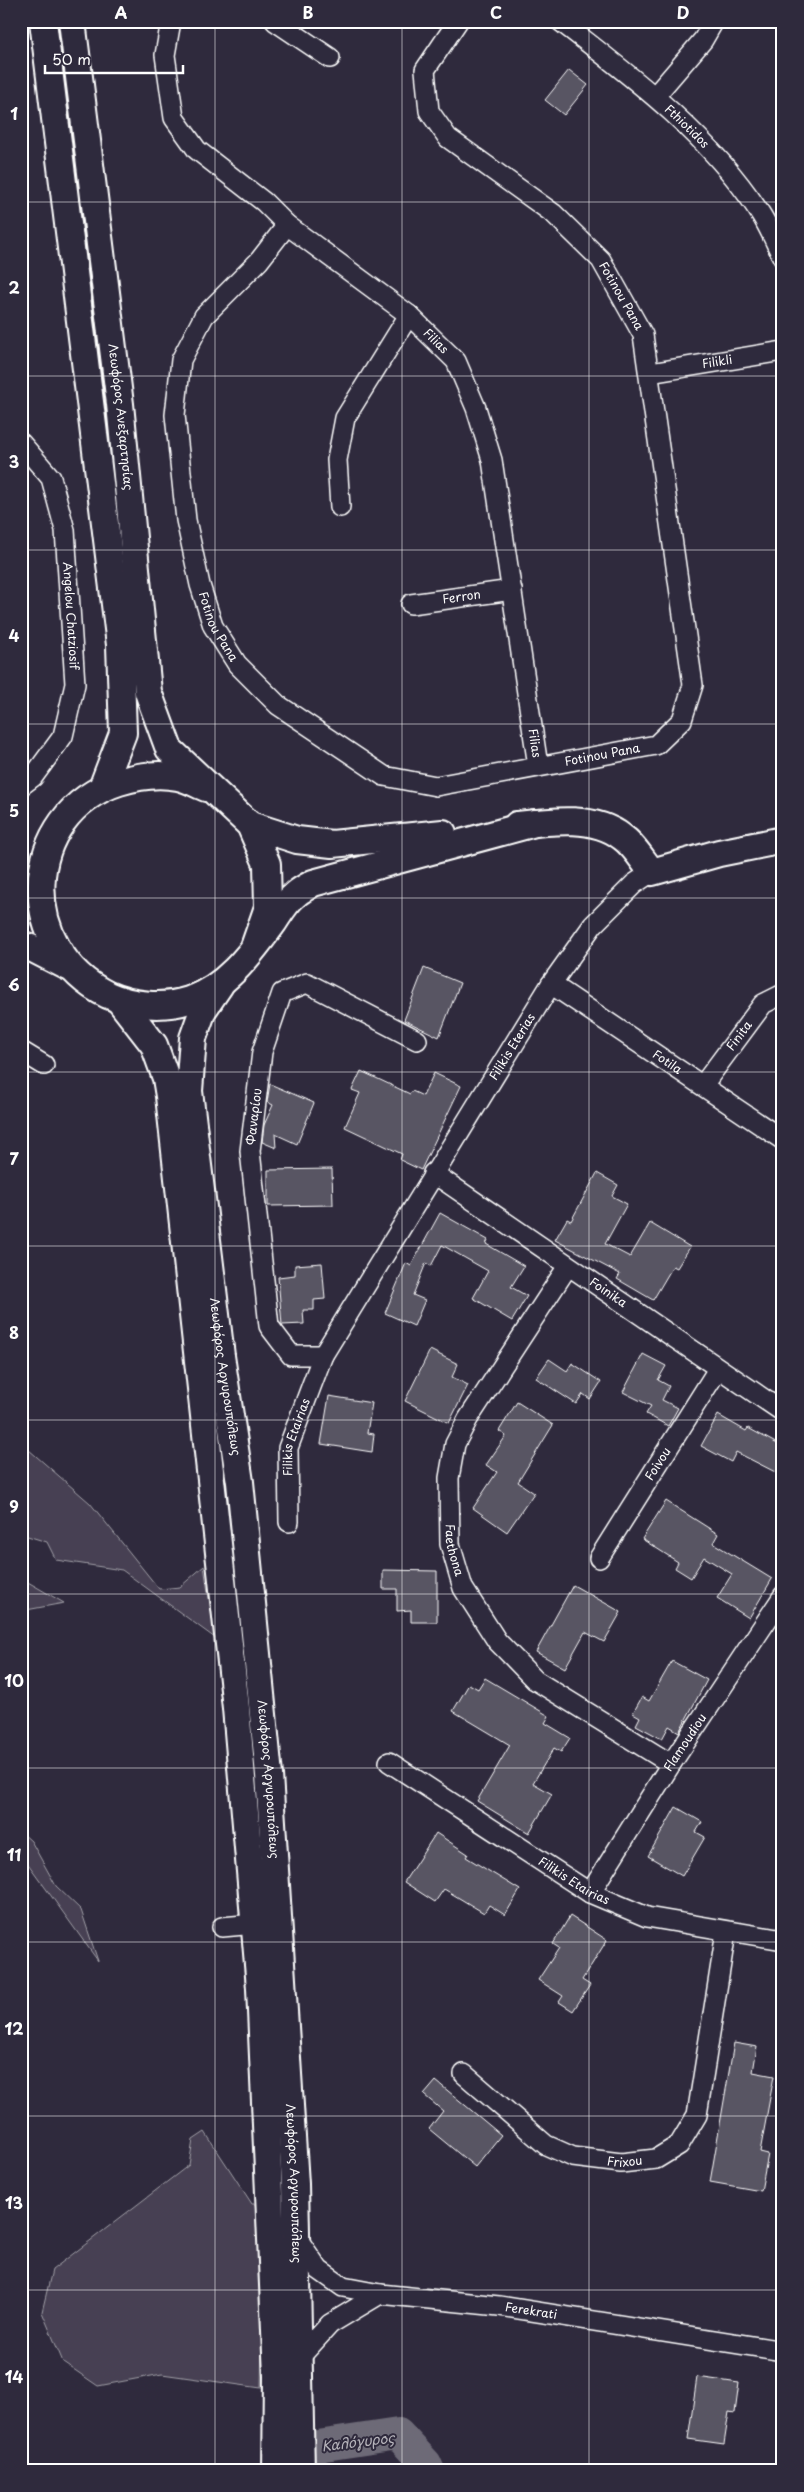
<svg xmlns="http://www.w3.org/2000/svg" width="804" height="2492" font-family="'Playpen Sans',sans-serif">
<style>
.green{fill:#464152;stroke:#a2a0a8}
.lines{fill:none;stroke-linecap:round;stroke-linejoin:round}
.river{stroke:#6d6a77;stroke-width:32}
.building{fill:#595564;stroke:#fff}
.street-casing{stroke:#fff;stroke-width:22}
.secondary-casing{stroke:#fff;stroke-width:30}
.street{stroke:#2f2a3d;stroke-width:19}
.secondary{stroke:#2f2a3d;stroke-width:26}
.grid{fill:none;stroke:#fff;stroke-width:1;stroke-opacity:0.55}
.labels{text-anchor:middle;stroke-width:4;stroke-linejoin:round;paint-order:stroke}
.street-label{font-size:12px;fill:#fff;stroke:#2f2a3d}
.water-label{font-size:14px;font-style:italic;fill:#b6b4bb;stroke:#2f2a3d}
.neatline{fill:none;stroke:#fff;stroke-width:2}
.grid-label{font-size:16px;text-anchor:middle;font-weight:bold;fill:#fff}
</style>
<rect width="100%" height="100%" fill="#2f2a3d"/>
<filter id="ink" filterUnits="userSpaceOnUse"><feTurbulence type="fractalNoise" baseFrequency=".02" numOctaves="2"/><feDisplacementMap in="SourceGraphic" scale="10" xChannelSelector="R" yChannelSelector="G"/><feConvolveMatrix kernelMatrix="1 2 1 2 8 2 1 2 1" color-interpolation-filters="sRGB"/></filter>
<g filter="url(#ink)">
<path class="green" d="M21,1443L90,1503L159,1589L180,1587L204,1566L215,1638L122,1570L56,1560L47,1542L21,1534Z
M21,1578L64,1603L21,1611Z
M21,1832L31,1841L56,1886L81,1910L98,1961L21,1854Z
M205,2132L252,2204H258L263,2288L261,2388L162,2374L98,2386L63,2362L42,2312L52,2270L189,2165L193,2140Z"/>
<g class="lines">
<path class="river" d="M279,2471L318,2446L398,2434L426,2464L429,2471"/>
</g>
<path class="building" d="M569,70L588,85L564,115L545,100Z
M424,968L460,983L439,1037L404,1020Z
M361,1071L410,1094L412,1091L423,1096L434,1073L461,1086L421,1170L400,1160L402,1154L345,1127L360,1093L352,1090Z
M270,1084L314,1103L297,1144L275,1134L276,1148L262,1142L264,1125L273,1105L267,1102Z
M332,1169L333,1205L268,1206V1170Z
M597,1173L618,1185L612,1196L627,1204L605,1244L630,1257L650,1223L690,1247L677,1268L673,1266L653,1300L617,1279L620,1274L555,1240L567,1219L571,1221Z
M440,1213L488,1240L486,1244L524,1266L511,1287L527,1296L512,1321L473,1298L488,1271L442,1245L431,1266L426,1263L413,1295L425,1300L414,1326L385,1313L406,1263L411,1266Z
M322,1263L325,1299L314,1300V1310H303L304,1324L282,1325L278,1277L295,1275V1265Z
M430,1350L458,1364L452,1377L468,1385L449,1423L405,1401Z
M643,1354L666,1366L658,1380L669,1386L662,1400L678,1408L668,1426L646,1414L651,1406L623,1392Z
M549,1359L567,1371L572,1363L601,1382L590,1399L583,1394L576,1404L536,1378Z
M329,1396L372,1403L367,1433L374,1434L372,1452L321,1444Z
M517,1402L553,1425L518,1482L534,1493L507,1532L473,1508L497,1472L486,1465L506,1436L499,1431Z
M718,1415L746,1431L748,1428L783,1447V1476L736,1452L731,1462L701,1446Z
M666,1501L718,1534L713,1543L772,1579L749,1618L717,1598L732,1574L704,1557L691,1578L675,1568L678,1562L642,1539Z
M383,1570L437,1571V1622H411V1610L397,1611V1589H383Z
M573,1585L621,1612L604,1642L585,1632L565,1668L536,1652Z
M672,1661L707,1680L679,1732L669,1726L662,1739L636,1725L640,1717L633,1713L642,1697L649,1701Z
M485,1678L549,1716L545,1723L570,1738L561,1752L554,1748L533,1783L552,1794L529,1833L477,1801L510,1745L453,1711L469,1684L478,1689Z
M676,1807L702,1822L696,1832L705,1837L682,1876L648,1856Z
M436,1833L468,1854L466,1857L520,1890L505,1915L489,1905L484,1913L444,1889L435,1902L404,1882Z
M570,1916L607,1940L582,1980L590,1985L573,2011L559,2002L563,1996L538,1980L559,1948L553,1944Z
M734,2043L757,2047L753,2072L774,2076L760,2152L768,2154L761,2191L710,2182Z
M436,2081L501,2135L475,2167L429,2129L443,2111L424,2095Z
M697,2377L739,2383L735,2413L729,2412L724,2444L688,2439Z"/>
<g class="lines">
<defs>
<g id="street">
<path id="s1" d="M171,21L165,55L174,118L197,150L264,202L287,225L409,315L456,361L476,408L492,460L538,766"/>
<path d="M275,21L330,58"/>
<path id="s2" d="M560,21C632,77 707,133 758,210C768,224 775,242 783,258"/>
<path d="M655,96L703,40L714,21"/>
<path id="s3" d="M287,225L259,261L204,316L181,360L175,415L186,520L200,585L213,626L237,664L278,705L384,776L436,786L656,745L682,720L693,685L643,335L601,260L554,214L448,138L429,111L425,70L458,21"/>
<path id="s4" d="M650,373L783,351"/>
<path id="s5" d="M21,443L51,478L65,530L75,684L63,736L33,777L21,786"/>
<path d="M340,507L337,460L345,418L409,315"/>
<path id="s6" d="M411,604L512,590"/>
<path id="s7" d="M551,984L783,1140"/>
<path d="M21,1051L44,1065"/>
<path id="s8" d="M703,1085L763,1004L783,994"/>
<path id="s9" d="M433,1173L783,1412"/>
<path id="s10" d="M568,1266L468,1419L455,1444L449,1478L450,1544L463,1588L497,1641L535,1680L671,1764"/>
<path id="s11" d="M323,1355H291L269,1326L250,1151L262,1052L282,993L307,983L417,1040"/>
<path id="s12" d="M289,1522L288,1448L323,1355L551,984L593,925L634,884L652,872"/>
<path id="s13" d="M599,1558L718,1369"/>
<path id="s14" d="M389,1762L590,1893L647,1917L783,1940"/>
<path id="s15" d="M590,1893L671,1764L783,1596"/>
<path d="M222,1927L255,1924"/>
<path id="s16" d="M464,2074L546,2145L573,2157L621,2163L656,2159L679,2145L697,2115L726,1932"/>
<path id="s17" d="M297,2238L319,2270L343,2287L380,2294L499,2306L783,2351"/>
<path d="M300,2357L330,2324L380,2294"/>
</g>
<g id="secondary">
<path d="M43,21L120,645L123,733L102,788"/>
<path id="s18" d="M72,21L120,404L148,692L169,749L250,825L267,864L268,907L254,947"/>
<path d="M206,788C198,785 188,779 178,777C159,773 138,776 119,782C19,814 16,950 108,995C132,1006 165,1008 189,1000C227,987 251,953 274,922C280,913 286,902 295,895C300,890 307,887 313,883L535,823"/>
<path d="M250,825L297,840L332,844L443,833"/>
<path d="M517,825C551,821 594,815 622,837C634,845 643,861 652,872L719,853L783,840"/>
<path d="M21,945L31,948L68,967"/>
<path id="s19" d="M220,985L203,1010L193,1038L189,1091L221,1356L240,1482L269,1775L295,2184L301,2471"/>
<path d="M119,1000L154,1045L166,1078L169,1096L236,1708L260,1988L277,2376L276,2471"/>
</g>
</defs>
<use href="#street" class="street-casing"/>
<use href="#secondary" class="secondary-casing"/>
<use href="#street" class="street"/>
<use href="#secondary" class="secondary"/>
</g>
</g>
<path class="grid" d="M215,21V2471M402,21V2471M589,21V2471M21,202H783M21,376H783M21,550H783M21,724H783M21,898H783M21,1072H783M21,1246H783M21,1420H783M21,1594H783M21,1768H783M21,1942H783M21,2116H783M21,2290H783"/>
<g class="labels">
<g class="street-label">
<text dy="4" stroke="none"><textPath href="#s2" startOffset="165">Fthiotidos</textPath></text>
<text transform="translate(621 296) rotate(60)" y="4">Fotinou Pana</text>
<text dy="4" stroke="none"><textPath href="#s1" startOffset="444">Filias</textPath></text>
<text dy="4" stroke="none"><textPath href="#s4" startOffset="68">Filikli</textPath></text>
<text dy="4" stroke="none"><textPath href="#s18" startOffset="399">Λεωφόρος Ανεξαρτησίας</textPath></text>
<text dy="4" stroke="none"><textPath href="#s6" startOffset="51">Ferron</textPath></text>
<text dy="4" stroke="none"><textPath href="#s5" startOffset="186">Angelou Chatziosif</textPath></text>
<text dy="4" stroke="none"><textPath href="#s3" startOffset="446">Fotinou Pana</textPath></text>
<text dy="4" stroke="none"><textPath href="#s1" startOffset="864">Filias</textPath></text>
<text dy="4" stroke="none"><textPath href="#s3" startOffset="896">Fotinou Pana</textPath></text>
<text dy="4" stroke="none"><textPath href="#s8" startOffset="61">Finita</textPath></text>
<text dy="4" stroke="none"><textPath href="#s12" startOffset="535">Filikis Eterias</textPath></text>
<text dy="4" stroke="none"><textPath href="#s7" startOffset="140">Fotila</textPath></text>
<text dy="4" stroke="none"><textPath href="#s11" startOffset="279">Φαναρίου</textPath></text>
<text dy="4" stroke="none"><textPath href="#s9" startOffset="212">Foinika</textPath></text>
<text dy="4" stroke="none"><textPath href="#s19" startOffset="401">Λεωφόρος Αργυρουπόλεως</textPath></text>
<text dy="4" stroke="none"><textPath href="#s12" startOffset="86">Filikis Etairias</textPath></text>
<text dy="4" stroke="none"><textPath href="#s13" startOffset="111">Foivou</textPath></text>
<text dy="4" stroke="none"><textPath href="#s10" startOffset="318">Faethona</textPath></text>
<text dy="4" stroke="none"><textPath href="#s15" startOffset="178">Flamoudiou</textPath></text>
<text dy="4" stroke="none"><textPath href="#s19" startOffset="806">Λεωφόρος Αργυρουπόλεως</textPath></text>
<text dy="4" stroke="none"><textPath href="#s14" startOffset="220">Filikis Etairias</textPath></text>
<text dy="4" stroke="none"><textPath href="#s16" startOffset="190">Frixou</textPath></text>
<text dy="4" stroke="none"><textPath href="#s19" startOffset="1211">Λεωφόρος Αργυρουπόλεως</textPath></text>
<text dy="4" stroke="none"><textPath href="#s17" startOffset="258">Ferekrati</textPath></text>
</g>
<g class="water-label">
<text transform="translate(358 2442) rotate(-7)" y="5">Καλόγυρος</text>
</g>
</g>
<rect width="804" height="2492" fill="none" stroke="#2f2a3d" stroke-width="55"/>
<path d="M45 65v8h138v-8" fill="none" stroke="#ffffff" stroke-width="2.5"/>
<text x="52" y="65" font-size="15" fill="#ffffff" stroke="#2f2a3d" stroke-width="4" paint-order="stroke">50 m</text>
<rect x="28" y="28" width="748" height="2436" class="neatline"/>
<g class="grid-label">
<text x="121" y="19">A</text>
<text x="308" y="19">B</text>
<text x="496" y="19">C</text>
<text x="683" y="19">D</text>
<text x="14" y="120">1</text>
<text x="14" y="294">2</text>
<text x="14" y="468">3</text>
<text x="14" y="642">4</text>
<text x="14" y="817">5</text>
<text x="14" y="991">6</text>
<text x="14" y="1165">7</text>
<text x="14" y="1339">8</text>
<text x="14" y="1513">9</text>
<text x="14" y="1687">10</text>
<text x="14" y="1861">11</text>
<text x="14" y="2035">12</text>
<text x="14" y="2209">13</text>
<text x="14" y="2383">14</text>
</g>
</svg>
